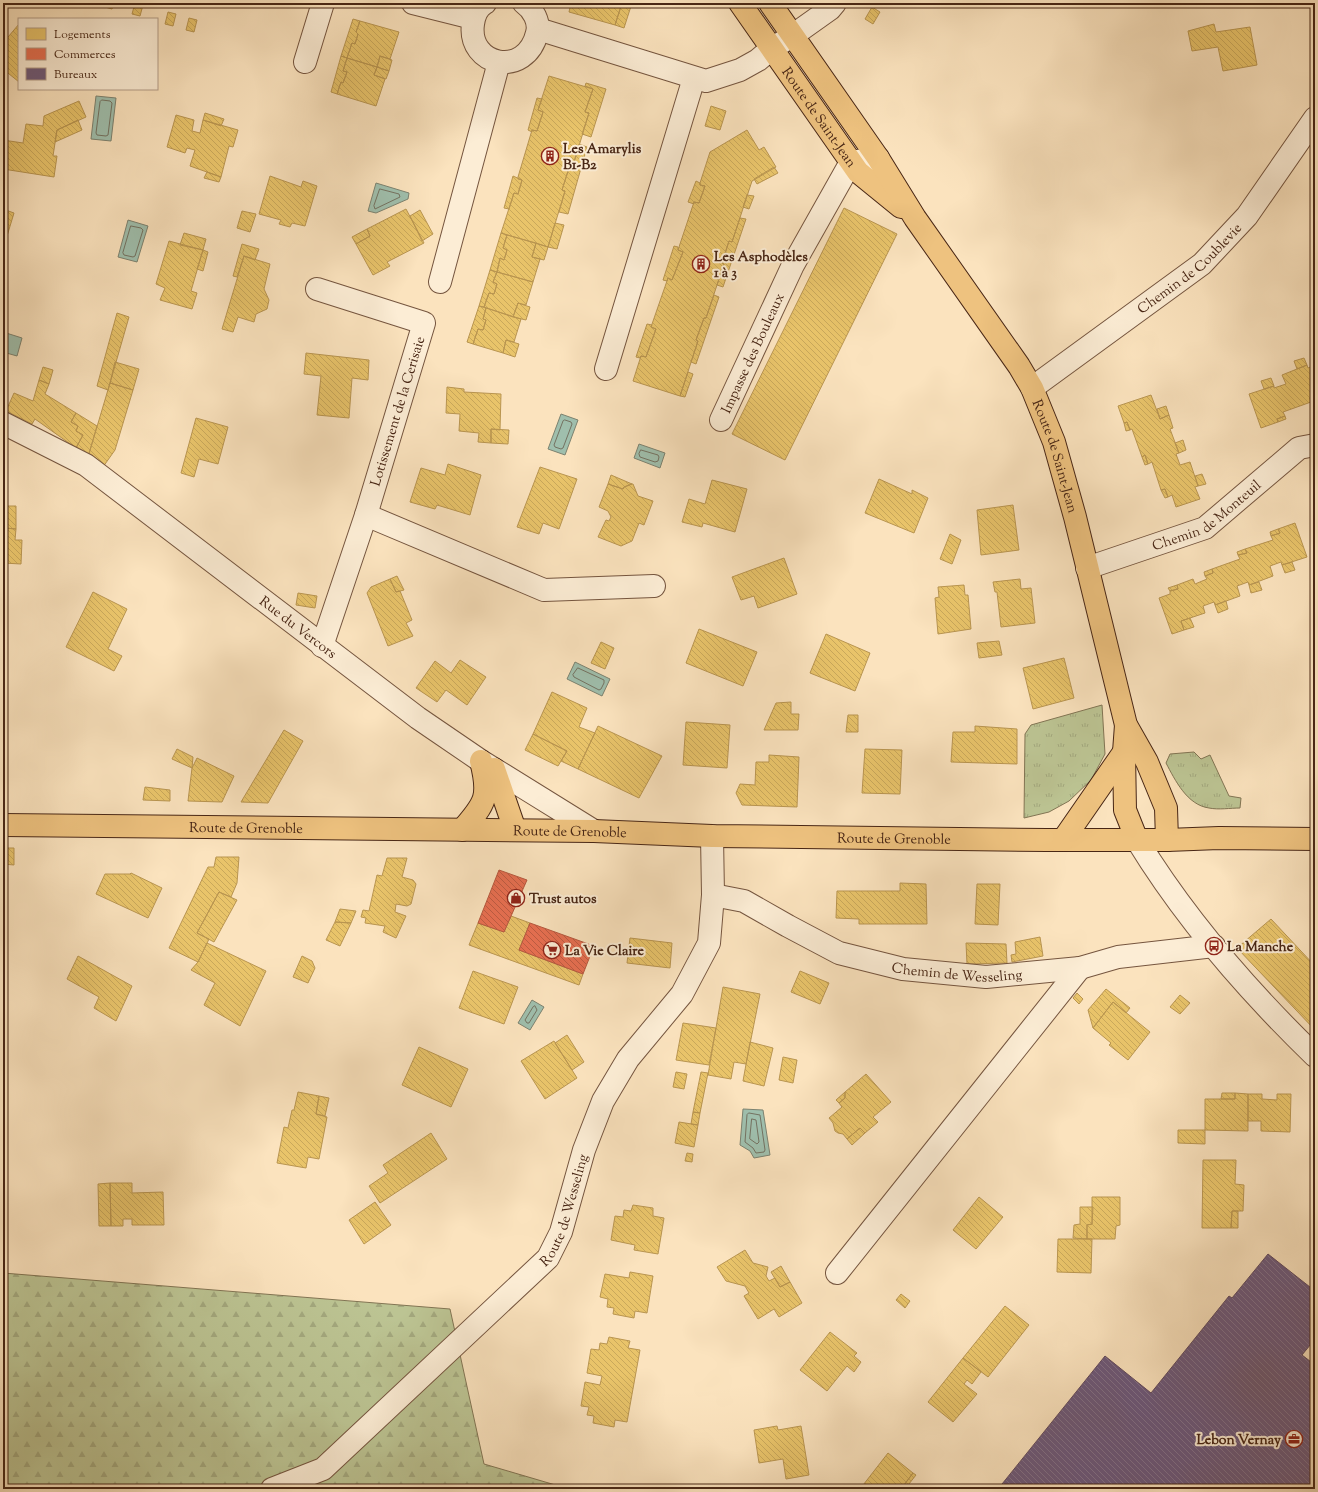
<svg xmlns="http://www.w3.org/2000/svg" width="1318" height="1492" font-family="'Sorts Mill Goudy',serif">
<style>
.grass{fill:url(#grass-tufts);stroke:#827554}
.forest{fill:url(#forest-firs);stroke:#827554}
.water{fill:#9fbfad;stroke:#7c8270}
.homes{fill:url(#homes-back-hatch);stroke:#b99550}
.shops{fill:url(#shops-back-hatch);stroke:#b7593f}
.offices{fill:url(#offices-back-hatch);stroke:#624a5c}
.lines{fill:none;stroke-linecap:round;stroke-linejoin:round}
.shore{stroke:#747261;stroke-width:1}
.minor-casing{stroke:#75553f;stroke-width:24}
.major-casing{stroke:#482615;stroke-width:24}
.minor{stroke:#fcedd5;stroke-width:22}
.major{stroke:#eec27f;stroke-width:22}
.labels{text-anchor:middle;stroke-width:4;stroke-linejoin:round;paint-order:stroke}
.street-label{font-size:14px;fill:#482615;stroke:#fcedd5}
.poi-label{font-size:14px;font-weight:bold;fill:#482615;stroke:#fcedd5;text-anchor:start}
</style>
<defs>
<pattern id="grass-tufts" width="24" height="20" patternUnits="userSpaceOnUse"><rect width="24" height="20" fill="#bcc493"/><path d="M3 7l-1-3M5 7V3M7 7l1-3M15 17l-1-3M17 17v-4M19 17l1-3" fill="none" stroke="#a3a87e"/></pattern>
<pattern id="forest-firs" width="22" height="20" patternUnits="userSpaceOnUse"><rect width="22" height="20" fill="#bcc493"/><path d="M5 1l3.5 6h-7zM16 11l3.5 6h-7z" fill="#a3a87e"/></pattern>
<pattern id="homes-back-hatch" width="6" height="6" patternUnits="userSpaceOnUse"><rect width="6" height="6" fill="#e9c46a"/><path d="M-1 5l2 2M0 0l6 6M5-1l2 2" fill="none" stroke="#c9a85b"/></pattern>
<pattern id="shops-back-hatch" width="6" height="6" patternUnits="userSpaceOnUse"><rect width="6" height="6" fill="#e76f51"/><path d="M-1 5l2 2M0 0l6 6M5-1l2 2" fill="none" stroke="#bd5b42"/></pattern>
<pattern id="offices-back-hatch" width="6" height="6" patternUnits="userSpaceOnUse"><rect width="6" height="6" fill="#6d597a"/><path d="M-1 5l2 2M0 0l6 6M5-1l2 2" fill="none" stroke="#84728a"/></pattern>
</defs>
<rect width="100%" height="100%" fill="#fbe3be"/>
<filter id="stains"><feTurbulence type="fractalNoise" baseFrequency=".005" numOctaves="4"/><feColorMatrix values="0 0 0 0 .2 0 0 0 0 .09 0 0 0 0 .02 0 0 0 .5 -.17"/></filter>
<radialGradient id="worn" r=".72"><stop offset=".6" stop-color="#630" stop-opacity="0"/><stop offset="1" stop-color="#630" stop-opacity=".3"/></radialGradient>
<path class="grass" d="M1102,705L1105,754L1091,780L1069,801L1049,812L1024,818L1025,734L1031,725Z
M1194,752L1201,759L1210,755L1229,796L1241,798L1240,808C1230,808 1219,810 1209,808C1187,805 1175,780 1166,763L1170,754Z"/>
<path class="forest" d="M3,1273L450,1309L484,1464L569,1489H3Z"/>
<path class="water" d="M96,96L116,98L111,141L91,139Z
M376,183L409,193L408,199L376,213L368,211Z
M128,220L148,226L137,262L118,257Z
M3,332L22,338L17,356L3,352Z
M561,414L578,420L565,455L548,449Z
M639,444L665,453L660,468L634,458Z
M575,662L610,679L602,696L567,679Z
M532,1000L544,1007L530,1030L518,1023Z
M743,1109L763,1110L770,1155L754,1158L750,1151L740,1145Z"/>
<path class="homes" d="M106,3H114L112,9L105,7Z
M135,3L143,5L140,16L132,14Z
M571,3H622L615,25L569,12Z
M622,3H632L624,28L615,25Z
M872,7L880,12L873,24L865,19Z
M168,12L176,14L173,26L165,24Z
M189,18L197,20L194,32L186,30Z
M353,19L360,21L356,32L358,34L355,44L352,43L347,58L341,56Z
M360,21L399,32L390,59L380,56L377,67L347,58L352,43L355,44L358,34L356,32Z
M19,24V82L3,69V43Z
M1214,24L1216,32L1250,27L1257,65L1223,71L1218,47L1192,51L1188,31Z
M341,56L347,58L343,71L347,72L343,83L341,82L337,94L331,92Z
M380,56L392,60L389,71L377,67Z
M347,58L377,67L374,75L385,79L376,106L337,94L341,82L343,83L347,72L343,71Z
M377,67L389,71L386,79L374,75Z
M549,76L593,89L585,112L589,113L572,169L569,168L562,190L565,191L548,247L501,233L514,193L518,194L522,180L518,179V177L532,130L537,131L543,112L538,110Z
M586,83L606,89L591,137L582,134L589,113L585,112L593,89L585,86Z
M537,98L542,99L538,110L543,112L537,131L532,130V132L528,130Z
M79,101L86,117L57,130L53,156H57L54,177L3,169V140L23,143L26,124L43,126L44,116Z
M711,106L726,111L720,130L705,126Z
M205,113L224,119L221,126L203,120Z
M176,115L194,120L192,131L200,133L203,120L238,130L233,147L229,146L221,177L190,166L195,150L187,148L185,153L167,147Z
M78,120L82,130L55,142L57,130Z
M747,130L759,150L764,147L776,167L752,181L732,242L729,241L722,263L724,264L706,318H704L696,340L698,341L680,396L633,381L641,356L646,357L656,329L651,327L668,278L672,280L683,252L678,250L694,202L699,203L705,186L700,185V183L710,152Z
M579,144L587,147L568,214L559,212L565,191L562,190L569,168L572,169Z
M774,167L778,173L757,184L754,179Z
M207,172L221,177L219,182L204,178Z
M270,176L301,187L303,181L317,186L305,226L292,223L290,227L279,224L281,220L259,214Z
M513,176L522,180L518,194L514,193L509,209L504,208Z
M696,181L700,183V185L705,186L699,203L694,202V204L688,202Z
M747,195L754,196L749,209L743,207Z
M844,208L897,234L785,460L732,434Z
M3,209L14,213L4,246H3Z
M406,209L424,243L387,262L390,266L373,275L356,244L370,236L367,229Z
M420,210L433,234L422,241L410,216Z
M242,211L256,214L250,232L237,228Z
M740,218L746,219L723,287L717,285L724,264L722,263L729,241L732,242Z
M555,223L564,225L557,249L548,247Z
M367,229L370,236L356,244L352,237Z
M184,233L206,239L203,250L180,245Z
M501,233L507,235L503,248L507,250L504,260L500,258L497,272L490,270Z
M507,235L536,243L532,257L540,259L533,282L497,272L500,258L504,260L507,250L503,248Z
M169,241L203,250L191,291L197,293L192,309L160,300L165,288L156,284Z
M536,243L548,247L544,260L532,257Z
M242,244L259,249L255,260L244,256L237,277L233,276Z
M674,246L678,247V250L683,252L672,280L668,278L667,281L663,280Z
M203,250L208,252L203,271L197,269Z
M244,256L270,264L264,289L269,300L267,309L256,314L254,322L238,317L233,332L222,329Z
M490,270L497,272L493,282L497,284L494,294L489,293L484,307L479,306Z
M497,272L533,282L526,305L518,303L513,317L484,307L489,293L494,294L497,284L493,282Z
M714,295L719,297L696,364L691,362L698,341L696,340L704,318H706Z
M518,303L530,307L526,320L513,317Z
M479,306L486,308L483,319L486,320L483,330L478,329L473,344L467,342Z
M486,308L521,319L514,342L506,340L503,353L473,344L478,329L483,330L486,320L483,319Z
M117,313L129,317L108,390L97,386Z
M647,324L652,325L651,327L656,329L646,357L641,356L640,358L636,357Z
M506,340L519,344L515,357L503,353Z
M306,353L369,360L368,380L352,378L349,418L317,415L321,376L304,374Z
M1304,358L1307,365L1297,369L1294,361Z
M115,362L139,369L133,390L110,383Z
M1307,365L1308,368L1315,365V396L1310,398L1311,402L1283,412L1285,416L1277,419L1278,422L1261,428L1249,394L1274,386V388L1286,384L1282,375Z
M43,367L53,370L49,384L39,380Z
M688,372L693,374L685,397L680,396Z
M1271,378L1274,386L1264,389L1261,381Z
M39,380L49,384L45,394L76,413L71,422L78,426L76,431L83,435L76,448L35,419L32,424L6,411L14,393L33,401Z
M110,383L133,390L115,450L103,467L88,457Z
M447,387L464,389V392L501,394L500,430L491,429V443L478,442L479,433L459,431L460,414L446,413Z
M1151,395L1160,419L1169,415L1173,428L1170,429L1179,453L1176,454L1180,465L1190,462L1198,486L1195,487L1200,499L1176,507L1172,495L1168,497L1165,489L1161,490L1152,462L1148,464L1145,455L1142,457L1132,429L1130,430L1127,422L1124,423L1118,406Z
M1315,396V400L1311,402L1310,398Z
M1166,406L1169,415L1160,419L1157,409Z
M76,413L97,426L88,457L76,448L83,435L76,431L78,426L71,422Z
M1285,416L1286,419L1278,422L1277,419Z
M196,418L228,427L218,464L199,459L194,477L181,473Z
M1127,422L1130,430L1126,431L1124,423Z
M491,429L509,430L508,444L491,443Z
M1183,440L1186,450L1179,453L1175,443Z
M1145,455L1148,464L1145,465L1142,457Z
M448,464L481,475L470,515L437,505L435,509L410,502L421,468L445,475Z
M540,467L577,479L559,529L543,523L539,534L517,527Z
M1202,474L1206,484L1198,486L1195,476Z
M611,475L632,484L624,487L623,489L608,484Z
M879,479L912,494V490L928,498L914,533L865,513Z
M712,480L747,489L735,532L703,523L702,527L682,522L689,499L705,504Z
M608,484L623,489L624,487L632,484H633L638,496L653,501L644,525L639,523L632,541L621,546L598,537L606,520L609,521L611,517L608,511L599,507Z
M1165,489L1168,497L1165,498L1161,490Z
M1013,505L1019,550L981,555L977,510Z
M3,506H6L5,528L16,529L15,540H22L21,564L3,563Z
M6,506H16V529L5,528Z
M1295,523L1307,557L1282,565L1281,562L1270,566L1273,576L1249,585L1248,582L1237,586L1240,596L1215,605L1214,602L1203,606L1205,613L1181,621L1184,630L1172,634L1159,598L1170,594V591L1178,589L1177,585L1193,579L1195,584L1207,579L1205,576L1213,573L1212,569L1240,559L1238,555L1247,553L1245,549L1273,540L1271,536L1280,533L1278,529Z
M1278,529L1280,533L1271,536L1270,532Z
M950,534L961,540L952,564L940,559Z
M1245,549L1247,553L1238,555L1237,552Z
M784,558L797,594L758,608L754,596L741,600L732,577Z
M1292,562L1295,570L1285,573L1282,565Z
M1212,569L1213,573L1205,576L1204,572Z
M397,576L404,590L396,592L390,579Z
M390,579L396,592L400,591L412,620L406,623L413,636L388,646L367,593L371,587Z
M1020,579L1021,589L1031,588L1035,623L1001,627L997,592H995L993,582Z
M1259,582L1262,590L1251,593L1249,585Z
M964,585L965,595H968L971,629L938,634L935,598L939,597L938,587Z
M1177,585L1178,589L1170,591L1168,588Z
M93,592L127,609L108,649L122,656L114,671L66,647Z
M298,593L317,596L315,608L296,605Z
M1226,601L1228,609L1218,613L1215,605Z
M1190,618L1194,627L1184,630L1181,621Z
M699,629L757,652L743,686L686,663Z
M826,634L870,653L855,691L810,673Z
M999,641L1002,655L979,658L977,643Z
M601,642L614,648L605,669L591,663Z
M1064,658L1074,698L1033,709L1023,668Z
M460,660L486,677L467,705L446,690L437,702L416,688L435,661L451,673Z
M552,692L587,708L579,727L595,733L578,769L561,761L567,751L533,734Z
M791,702V714H799L798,730H764L776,703Z
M848,715H858V732H846Z
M686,722L730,725L727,768L683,765Z
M598,726L662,756L639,798L578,769Z
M975,726L1017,729V764L951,762L953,732H975Z
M284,730L303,741L268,803L241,802Z
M533,734L567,751L558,766L525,750Z
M177,749L193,757L192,768L172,759Z
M865,749L902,750L900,794L862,793Z
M769,755L799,757L797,807L742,805L736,793L740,784L755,785L756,762H769Z
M197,758L234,776L222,802L188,801L192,768Z
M145,787L170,790V801L143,800Z
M3,848H14V865L3,864Z
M216,857H239L237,883L231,897L219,892L197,933L209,939L198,962L169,948L208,867H214Z
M387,858H407L402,877L413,880L416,884L411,904L407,906L396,904L395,912L406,916L396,938L383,932L385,926L365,923L366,918L361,917L363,910L369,911L377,875L382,876Z
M131,873L162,888L148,918L96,894L105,874H130Z
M900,883L926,884L927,924H859V919L836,918L837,891H900Z
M977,884H1000L998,925L975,924Z
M219,892L237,900L214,942L197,933Z
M340,909L356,911L351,923L335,922Z
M511,916L530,923L519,950L583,974L579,985L469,945L478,923L504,932Z
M1271,919L1315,966V1030L1237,948Z
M335,922L351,923L340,946L326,940Z
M1040,937L1043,956L1012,962L1011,955L1016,954L1015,942Z
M630,938L672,943L670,968L627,963Z
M207,943L266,971L240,1026L204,1005L215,983L191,970L198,962Z
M966,943L1006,944L1007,963L967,964Z
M78,956L132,986L116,1021L94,1008L99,997L67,979Z
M302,956L312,961L315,968L308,983L293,977Z
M473,971L518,987L504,1024L459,1008Z
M800,971L829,983L820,1004L791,992Z
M723,987L760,994L746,1064L734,1062L731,1079L708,1075Z
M1106,989L1130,1008L1126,1013L1113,1002L1093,1028L1088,1010Z
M1077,993L1083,999L1079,1004L1073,998Z
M1180,995L1190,1003L1180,1014L1170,1007Z
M1113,1002L1150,1032L1128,1060L1109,1045L1111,1043L1093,1028Z
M683,1023L716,1028L709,1065L676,1060Z
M567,1035L584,1062L572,1070L555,1043Z
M554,1041L577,1078L545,1099L521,1061Z
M750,1042L773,1048L764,1086L743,1081Z
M419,1047L468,1069L451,1107L402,1085Z
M783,1057L797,1060L793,1083L779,1080Z
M676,1072L687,1074L684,1089L673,1087Z
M701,1072L708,1073L700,1113L693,1112Z
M866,1074L891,1102L873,1117L878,1122L865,1133L860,1128L847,1139L843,1134L838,1133L835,1131L833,1123L829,1118L842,1107L839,1103L845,1098V1092Z
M298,1092L319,1096L316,1114L327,1117L319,1159L308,1157L306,1168L277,1163L284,1127L288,1128L292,1110H294Z
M845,1092V1098L839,1103L836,1100Z
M1222,1093H1235V1099H1221Z
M1235,1093L1248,1094V1131L1205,1130V1099H1235Z
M1248,1094H1262V1099L1277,1100V1094H1291L1290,1132L1261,1131V1121H1248Z
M319,1096L329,1098L325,1116L316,1114Z
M693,1112L700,1113L698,1125L691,1124Z
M679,1122L698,1125L694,1147L675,1143Z
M860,1128L865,1133L852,1145L847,1139Z
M1178,1130H1205V1144L1178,1143Z
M431,1133L447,1159L380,1203L369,1186L388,1173L383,1165Z
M687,1153L693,1154L692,1162L685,1161Z
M1203,1160H1236L1235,1184L1244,1185L1243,1211H1232L1231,1228H1202Z
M110,1183H132V1193L163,1192L164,1225H132V1219H123V1226H111Z
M110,1183L111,1226H99L98,1184Z
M979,1197L1003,1217L976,1249L953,1230Z
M1092,1197H1120V1225L1116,1226L1115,1239H1087V1225L1092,1224Z
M375,1202L391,1225L364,1244L349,1220Z
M633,1205L653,1208V1216L664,1218L658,1254L634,1250L635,1245L611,1240L615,1216L623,1217L624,1210L631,1211Z
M1080,1207H1093L1092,1224L1087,1225V1239L1073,1238L1074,1225L1080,1224Z
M1232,1211H1238V1228H1231Z
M1058,1239H1092L1091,1273L1057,1272Z
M745,1250L753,1263L768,1267L766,1276L769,1281L775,1278L780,1287L790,1282L802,1303L779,1317L774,1309L758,1319L744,1296L749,1293L745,1286L726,1281L717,1267Z
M781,1266L790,1282L780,1287L771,1272Z
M630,1272L653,1276L647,1313L635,1311L634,1318L613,1314L614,1308L607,1307L608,1299L600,1297L605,1274L629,1278Z
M901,1294L910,1301L905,1308L896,1300Z
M1005,1306L1029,1325L988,1377L963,1358Z
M830,1332L857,1353L854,1356L861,1362L854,1372L847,1366L827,1391L800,1370Z
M609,1337L630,1341L628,1348L640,1350L627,1422L615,1420L614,1427L593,1423L594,1416L587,1415L589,1407L581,1406L585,1382L600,1385L602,1376L587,1373L591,1349L599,1350L600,1343L607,1344Z
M963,1358L981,1372L972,1384L967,1380L964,1384L977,1394L953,1422L928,1402Z
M777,1426L778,1430L801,1426L809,1475L786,1479L783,1459L759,1463L754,1430Z
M888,1453L913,1473L901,1489H860Z
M913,1473L916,1475L905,1489H901Z"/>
<path class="shops" d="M499,870L527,880L504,932L478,923Z
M530,923L594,946L583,974L519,950Z"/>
<path class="offices" d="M1268,1254L1315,1291V1339L1302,1355L1315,1365V1489H998L1105,1356L1151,1393L1229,1296L1232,1298Z"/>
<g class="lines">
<path class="shore" d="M102,100L110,101L112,103L108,135L106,136L97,135L96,133L100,102Z
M380,189L399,194L400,197L375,209L374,206Z
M131,226L141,228L143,230L135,256L133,257L124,255L123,253Z
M565,420L571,422L572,424L563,448L561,449L555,447L554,445L563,421Z
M641,450L658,455L659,457L658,461L655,462L640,457L639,454Z
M578,668L604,680V683L601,689L599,690L574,677L573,675Z
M535,1006L537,1010L529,1023H527L525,1020L533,1007Z
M749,1113L760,1115L765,1150L764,1152L756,1153L753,1148L745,1142L747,1115Z
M752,1119L756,1120L759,1142L757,1144L750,1139Z"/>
<defs>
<g id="minor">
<path d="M413,3L473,18"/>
<path d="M485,3C478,7 474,16 473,24C467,66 526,79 537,33C540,22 533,9 524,3"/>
<path d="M538,29L706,81L740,70L758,60L771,49L792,36L830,9L835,3"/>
<path d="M305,62L323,3"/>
<path d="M440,282L499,62"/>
<path d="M317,289L424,323L366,515L322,646"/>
<path d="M606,369L694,78"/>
<path id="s1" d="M1032,388L1202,264L1247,216L1315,118"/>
<path id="s2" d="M721,420L793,265L851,162L878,158"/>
<path id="s3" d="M3,423L86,465L418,718L481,761L594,831"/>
<path d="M366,515L544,590L654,586"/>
<path id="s4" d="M1087,568L1205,528L1299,448L1315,445"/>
<path d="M1137,840C1186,920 1248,991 1315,1056"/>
<path id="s5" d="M713,895L744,901L788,926L839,953L903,969L986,977L1080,968L1118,957L1214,946"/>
<path d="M837,1273L1080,968"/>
<path id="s6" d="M272,1489L323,1469L548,1258L561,1232L584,1150L603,1101L628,1059L682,994L709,943L713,895L712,836"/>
</g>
<g id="major">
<path id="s7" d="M740,3L858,172L901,207"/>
<path id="s8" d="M770,3L878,158L915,218L1019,366L1032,388L1054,442L1075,517L1126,725L1147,762L1166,808L1167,840"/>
<path d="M1126,725L1124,752L1125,810L1137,840"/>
<path d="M494,769L515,830"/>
<path id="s9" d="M3,825L594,831L712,836L1047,840H1167L1219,838L1315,839"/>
<path d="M462,830C486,803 490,796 481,761"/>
<path d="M1063,840L1124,752"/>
</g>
</defs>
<use href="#minor" class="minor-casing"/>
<use href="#major" class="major-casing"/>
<use href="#minor" class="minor"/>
<use href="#major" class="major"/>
</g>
<defs>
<symbol id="building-ring" viewBox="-11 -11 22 22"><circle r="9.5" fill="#fcedd5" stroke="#8f2418" stroke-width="1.5"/><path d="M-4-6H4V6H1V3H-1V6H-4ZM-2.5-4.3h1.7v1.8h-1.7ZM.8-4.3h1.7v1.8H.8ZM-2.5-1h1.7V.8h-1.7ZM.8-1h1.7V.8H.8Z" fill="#8f2418"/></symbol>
<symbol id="shop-ring" viewBox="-11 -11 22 22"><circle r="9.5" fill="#fcedd5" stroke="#8f2418" stroke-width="1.5"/><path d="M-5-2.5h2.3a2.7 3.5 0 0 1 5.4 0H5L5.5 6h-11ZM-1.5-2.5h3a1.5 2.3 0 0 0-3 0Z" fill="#8f2418"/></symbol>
<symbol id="bus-ring" viewBox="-11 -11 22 22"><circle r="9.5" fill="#fcedd5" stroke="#8f2418" stroke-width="1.5"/><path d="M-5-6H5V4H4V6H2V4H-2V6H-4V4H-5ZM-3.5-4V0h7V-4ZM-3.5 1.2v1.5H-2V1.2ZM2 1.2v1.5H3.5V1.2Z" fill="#8f2418"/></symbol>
<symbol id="supermarket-ring" viewBox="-11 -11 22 22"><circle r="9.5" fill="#fcedd5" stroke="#8f2418" stroke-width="1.5"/><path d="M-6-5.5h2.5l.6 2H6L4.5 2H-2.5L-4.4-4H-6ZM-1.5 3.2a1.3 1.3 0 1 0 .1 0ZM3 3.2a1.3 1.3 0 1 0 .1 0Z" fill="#8f2418"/></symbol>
<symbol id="office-ring" viewBox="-11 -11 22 22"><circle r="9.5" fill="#fcedd5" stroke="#8f2418" stroke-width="1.5"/><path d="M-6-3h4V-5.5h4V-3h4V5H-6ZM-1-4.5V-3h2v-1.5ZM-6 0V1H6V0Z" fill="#8f2418"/></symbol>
</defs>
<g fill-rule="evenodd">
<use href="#building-ring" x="540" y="146" width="20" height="20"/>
<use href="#building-ring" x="691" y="254" width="20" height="20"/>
<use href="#shop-ring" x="506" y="888" width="20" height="20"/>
<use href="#bus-ring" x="1204" y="936" width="20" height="20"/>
<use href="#supermarket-ring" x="542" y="940" width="20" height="20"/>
<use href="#office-ring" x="1284" y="1429" width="20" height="20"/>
</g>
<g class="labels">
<g class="street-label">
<text dy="5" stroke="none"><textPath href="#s7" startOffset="139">Route de Saint-Jean</textPath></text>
<text dy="5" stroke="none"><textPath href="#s1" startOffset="198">Chemin de Coublevie</textPath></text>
<text dy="5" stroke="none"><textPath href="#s2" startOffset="74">Impasse des Bouleaux</textPath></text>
<text transform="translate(397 411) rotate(-73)" y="5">Lotissement de la Cerisaie</text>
<text dy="5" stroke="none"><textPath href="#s8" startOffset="538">Route de Saint-Jean</textPath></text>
<text dy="5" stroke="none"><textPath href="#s4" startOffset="132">Chemin de Monteuil</textPath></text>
<text dy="5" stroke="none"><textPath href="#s3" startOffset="360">Rue du Vercors</textPath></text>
<text dy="5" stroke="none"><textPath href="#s9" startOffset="243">Route de Grenoble</textPath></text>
<text dy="5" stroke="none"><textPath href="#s9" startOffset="567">Route de Grenoble</textPath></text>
<text dy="5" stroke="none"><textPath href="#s9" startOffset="891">Route de Grenoble</textPath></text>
<text dy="5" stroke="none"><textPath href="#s5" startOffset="260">Chemin de Wesseling</textPath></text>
<text dy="5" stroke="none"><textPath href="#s6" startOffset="414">Route de Wesseling</textPath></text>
</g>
<g class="poi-label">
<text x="563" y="153">Les Amarylis<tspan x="563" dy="16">B1-B2</tspan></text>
<text x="714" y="261">Les Asphodèles<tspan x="714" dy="16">1 à 3</tspan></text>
<text x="529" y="903">Trust autos</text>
<text x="1227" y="951">La Manche</text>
<text x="565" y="955">La Vie Claire</text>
<text x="1281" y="1444" text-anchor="end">Lebon Vernay</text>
</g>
</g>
<rect width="1318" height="1492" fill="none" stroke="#fbe3be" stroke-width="16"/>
<rect x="4" y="4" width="1310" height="1484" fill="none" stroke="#482615" stroke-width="2"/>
<rect x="8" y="8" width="1302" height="1476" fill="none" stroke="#482615"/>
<rect x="18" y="18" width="140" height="72" fill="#fcedd5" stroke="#b49d88"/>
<rect x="26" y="28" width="20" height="12" fill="#e9c46a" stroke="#b49d88"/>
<text x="54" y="38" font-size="12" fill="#482615">Logements</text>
<rect x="26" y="48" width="20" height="12" fill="#e76f51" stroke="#b49d88"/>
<text x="54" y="58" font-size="12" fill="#482615">Commerces</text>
<rect x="26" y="68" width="20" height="12" fill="#6d597a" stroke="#b49d88"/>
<text x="54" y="78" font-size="12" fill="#482615">Bureaux</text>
<rect width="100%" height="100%" filter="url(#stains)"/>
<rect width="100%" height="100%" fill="url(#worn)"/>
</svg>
